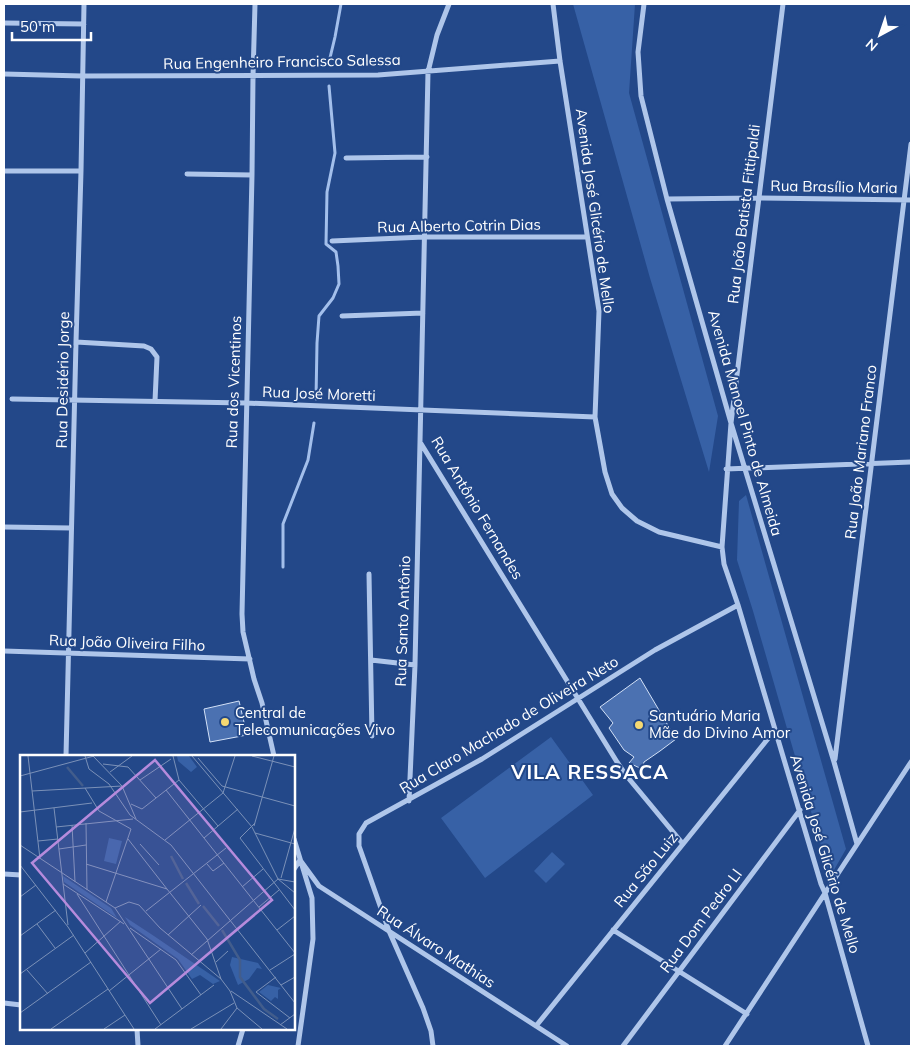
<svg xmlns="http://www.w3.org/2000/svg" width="915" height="1050" font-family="Mulish,sans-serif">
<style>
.green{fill:#3761a6}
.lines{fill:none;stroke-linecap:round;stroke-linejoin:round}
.stream{stroke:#a3bfeb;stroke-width:3}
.building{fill:#4b71b1;stroke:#d3e1f7}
.street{stroke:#afc6ea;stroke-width:5}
.poi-dot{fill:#f5d872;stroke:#234889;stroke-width:2}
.labels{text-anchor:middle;stroke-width:4;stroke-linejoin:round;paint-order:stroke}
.street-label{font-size:15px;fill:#fff;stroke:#234889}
.poi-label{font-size:15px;fill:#fff;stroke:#234889;text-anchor:start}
.district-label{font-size:20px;font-weight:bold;letter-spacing:1px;fill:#fff;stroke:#234889}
.inset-river{fill:none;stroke:#425d8c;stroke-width:2.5}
.inset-road{fill:none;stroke:#7b91b8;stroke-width:1}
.view{fill:#b68bdc;fill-opacity:0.15;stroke:#b68bdc;stroke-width:2.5}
.inset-edge{fill:none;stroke:#fff;stroke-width:2.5}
</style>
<rect width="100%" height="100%" fill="#234889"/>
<path class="green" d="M573,4H635L629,93L718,416L709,472L650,278Z
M746,495L846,849L830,877L753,611L737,560L739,501Z
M551,737L593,795L485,878L441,818Z
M552,852L565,864L546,883L534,871Z"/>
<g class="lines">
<path class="stream" d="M329,62L335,37L341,4
M316,399L317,343L319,316L333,298L339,284L338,266L336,252L326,244L327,192L335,153L329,86
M283,567V524L308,460L314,423"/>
</g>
<path class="building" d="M640,678L676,739L660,751L644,762L642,769L629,763L634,757L624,750L609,728L613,723L600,707Z
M239,701L247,735L210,742L204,709Z"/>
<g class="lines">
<path class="street" d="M255,4L253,76L252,175L242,614L243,632L254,679L262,703L274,756
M449,4L437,35L428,72L420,442L617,762L625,774L683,844
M553,4L560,61L599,311L595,417L605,472L612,494L622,508L637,521L659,532L722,547
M644,4L638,52L641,96L667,199L731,423L834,762L857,844
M783,4L731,423L722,547L724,564L738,605L821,884L825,893L868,1046
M4,23L84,24
M4,74L82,76L378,75L560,61
M346,158L427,157
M4,171H81
M187,174L252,175
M667,199L759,198L911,200
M332,241L424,237H586
M342,316L423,313
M76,342L144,346L151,349L157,357L155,401
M12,399L246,403L595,417
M726,469L911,462
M4,527L71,528
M369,574L372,736
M4,651L250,659
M371,660L415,665
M66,756L76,342L81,171L84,4
M835,759L911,144
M409,801L415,665L420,442
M294,839L312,898L313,939L298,1046
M300,860L319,886L567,1046
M294,869L300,860
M4,874L21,875
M613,930L747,1014
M4,1003L21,1005
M536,1026L775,730
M137,1029L138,1046
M238,1046L243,1029
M433,1046L431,1031L423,1008L389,931L359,846V834L366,823L482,759L655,650L738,605
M623,1046L800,810
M725,1046L911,762"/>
</g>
<g class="poi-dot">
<circle cx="225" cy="722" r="5"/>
<circle cx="639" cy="725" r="5"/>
</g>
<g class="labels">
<g class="street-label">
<text transform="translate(282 62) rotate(-1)" y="5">Rua Engenheiro Francisco Salessa</text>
<text transform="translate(834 187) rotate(1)" y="5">Rua Brasílio Maria</text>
<text transform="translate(595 211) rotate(82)" y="5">Avenida José Glicério de Mello</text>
<text transform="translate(744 214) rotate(-83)" y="5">Rua João Batista Fittipaldi</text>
<text transform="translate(459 226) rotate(-1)" y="5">Rua Alberto Cotrin Dias</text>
<text transform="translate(63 380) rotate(-89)" y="5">Rua Desidério Jorge</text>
<text transform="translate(234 382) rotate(-88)" y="5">Rua dos Vicentinos</text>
<text transform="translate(319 394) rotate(2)" y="5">Rua José Moretti</text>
<text transform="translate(745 423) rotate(74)" y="5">Avenida Manoel Pinto de Almeida</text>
<text transform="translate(861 452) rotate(-83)" y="5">Rua João Mariano Franco</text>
<text transform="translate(477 508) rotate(59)" y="5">Rua Antônio Fernandes</text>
<text transform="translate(403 621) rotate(-88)" y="5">Rua Santo Antônio</text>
<text transform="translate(127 643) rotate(2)" y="5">Rua João Oliveira Filho</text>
<text transform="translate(509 725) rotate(-31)" y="5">Rua Claro Machado de Oliveira Neto</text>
<text transform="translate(825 854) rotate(73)" y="5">Avenida José Glicério de Mello</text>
<text transform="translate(646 870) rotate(-51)" y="5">Rua São Luiz</text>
<text transform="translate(701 921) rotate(-53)" y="5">Rua Dom Pedro Ll</text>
<text transform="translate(436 947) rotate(33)" y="5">Rua Álvaro Mathias</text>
</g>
<g class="poi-label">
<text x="235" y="718">Central de<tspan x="235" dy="17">Telecomunicações Vivo</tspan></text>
<text x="649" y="721">Santuário Maria<tspan x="649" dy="17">Mãe do Divino Amor</tspan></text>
</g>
<g class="district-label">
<text x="590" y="779">VILA RESSACA</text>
</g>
</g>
<g transform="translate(20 755)">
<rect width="275" height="275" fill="#234889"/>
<path d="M157,1H169L177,12L171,17L158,6ZM89,83L102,86L96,109L84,106ZM43,121L91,153L97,163L44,127ZM105,162L134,181L200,226L193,229L180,220L172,224L158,204L110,170ZM212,202L238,208L242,214L237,213L229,224L218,230L210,210ZM248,230L261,233L258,235V244L255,242L251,246L239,237Z" fill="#3761a6"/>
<path class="inset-river" d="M47,12L63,31M151,101L163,124M166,128L179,149M183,151L199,171M202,175L220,205V222L244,254L258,264"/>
<path class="inset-road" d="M8,1L20,104M65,1L69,14L89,29L110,60L151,90L275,248M73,1L102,31L116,64M153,1L159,25L198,71M172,1L232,72L258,124L275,138M232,1L275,12M178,3L202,31L275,51M83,9L108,12L136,43M90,17L112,1M0,21L74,1M120,25L151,4M65,33L79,56L111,74L86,147M146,35L275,198M12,36L102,31M111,49L122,54L159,25M34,53L48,170M0,57L72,48M66,68L67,135M235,68L220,83L275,155M52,70L55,127M234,71L254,1M36,72L113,64M235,78L275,89M184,83L218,54M108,84L147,134M145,85L203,38L215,1M18,86L38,84M120,89L139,110M0,90L95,153L162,254M39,94L66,90M66,109L147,134L187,184L201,224L210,236L217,253L242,274M187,109L193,116L204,108M0,110L48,172L114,274M261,123L275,73M43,129L104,169M222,132L243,114M57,139L141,270M0,142L16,130M239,152L259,135M95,153L109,147L119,150L140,173L201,224M126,156L206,93M17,169L35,193M110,173L156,205L181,240M257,175L275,161M148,180L181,150M0,181L36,155M65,198L101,166M171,200L258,124L275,127M196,207L208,196M7,215L28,239M250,215L275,199M0,219L54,180M256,222L236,237L270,263M261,230L275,222M89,236L141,194M211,236L267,274M0,258L71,207M260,270L275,259M31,274L88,234M84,274L105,260M135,274L194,230M171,274L214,248M201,274L217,253"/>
<path class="view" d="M135,5L252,145L130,248L12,108Z"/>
<rect width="275" height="275" class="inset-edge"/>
</g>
<rect width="915" height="1050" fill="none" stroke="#ffffff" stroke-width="10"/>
<g transform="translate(880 35) rotate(220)" stroke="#234889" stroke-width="4" paint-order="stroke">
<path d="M0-4L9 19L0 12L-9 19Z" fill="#ffffff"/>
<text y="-8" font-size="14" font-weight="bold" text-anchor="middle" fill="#ffffff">N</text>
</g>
<path d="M12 32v8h79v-8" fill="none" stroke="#ffffff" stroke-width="2.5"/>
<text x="20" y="32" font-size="15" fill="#ffffff" stroke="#234889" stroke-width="4" paint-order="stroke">50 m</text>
</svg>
